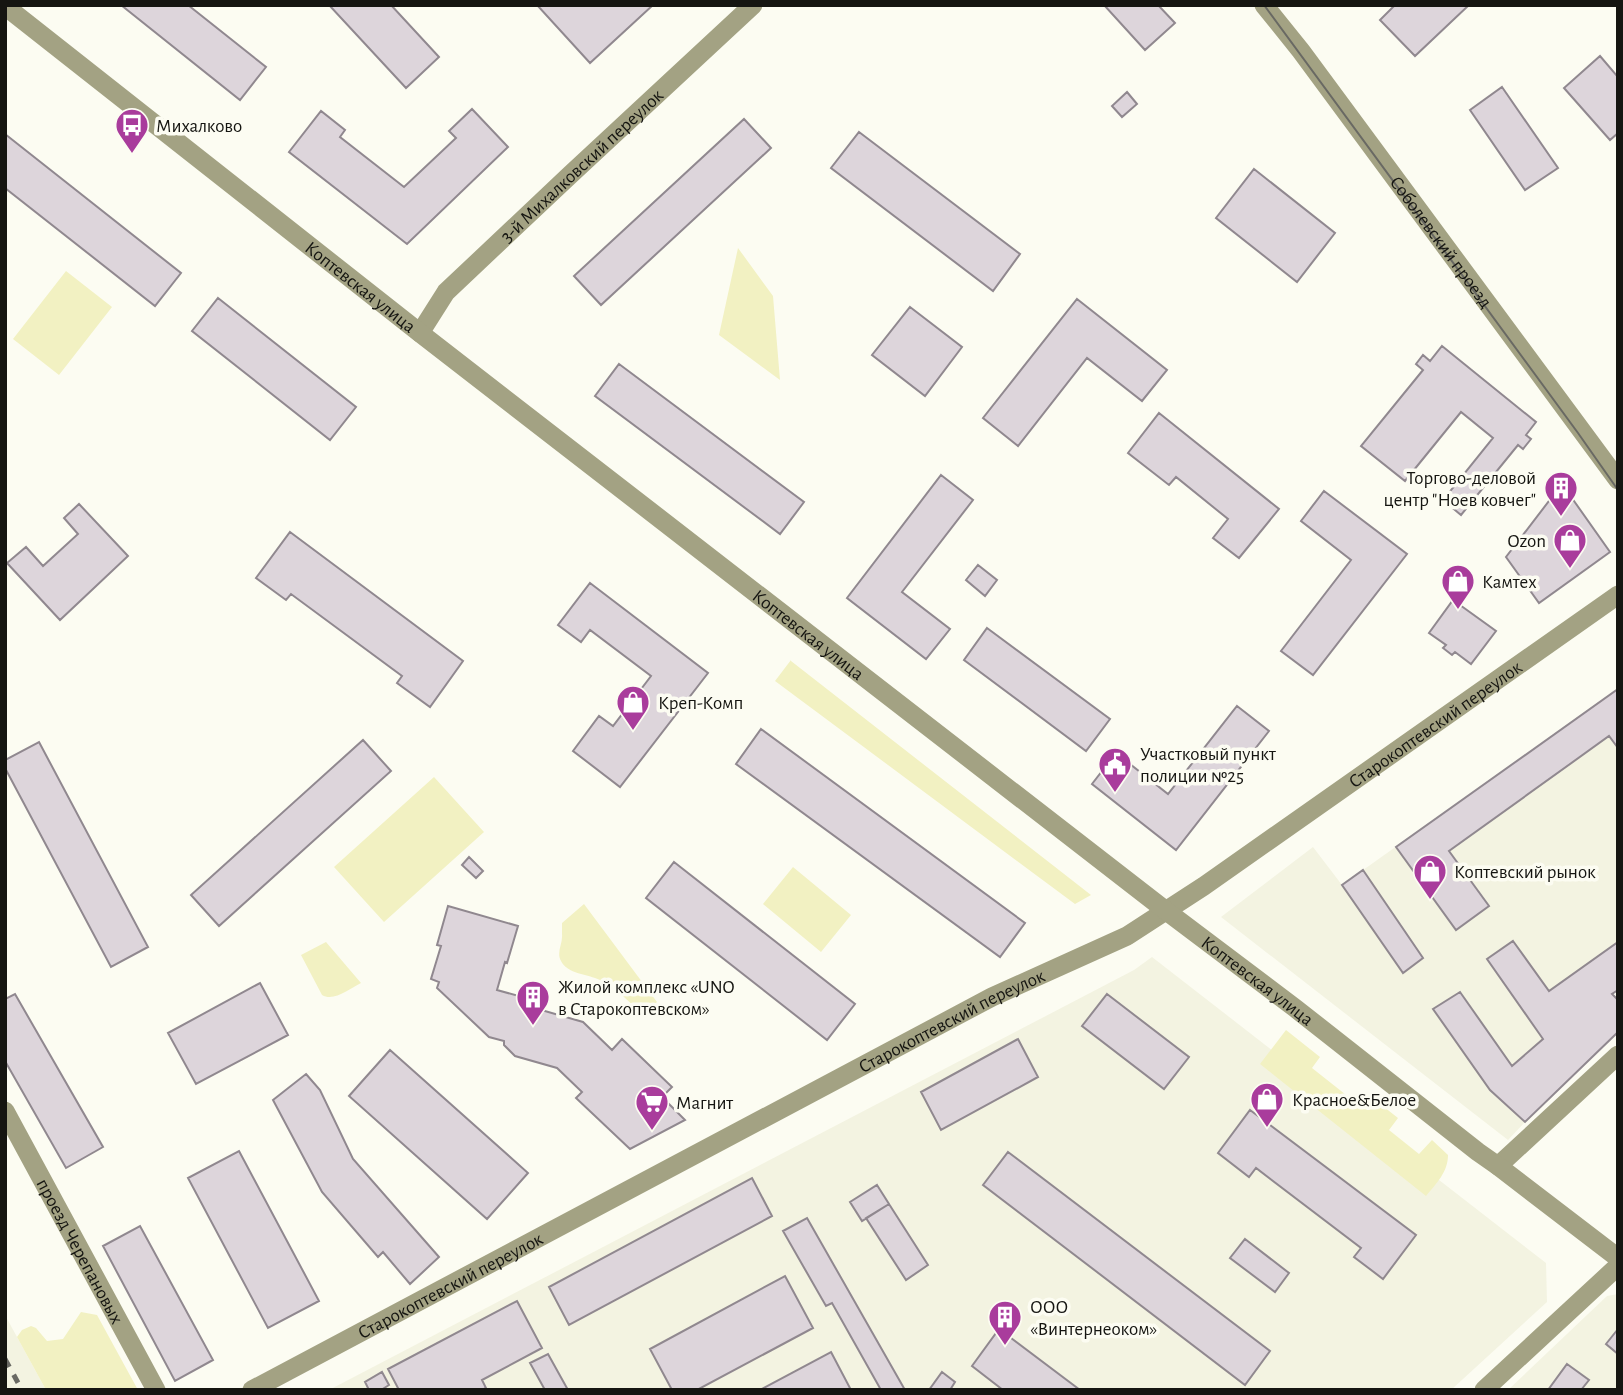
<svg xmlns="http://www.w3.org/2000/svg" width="1623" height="1395" font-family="'Alegreya Sans',sans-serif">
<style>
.built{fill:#f3f3e1}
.green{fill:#f2f1c2}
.building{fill:#ddd5db;stroke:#90888f;stroke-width:2}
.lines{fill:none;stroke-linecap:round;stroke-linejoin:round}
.minor{stroke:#a3a283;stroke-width:19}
.tertiary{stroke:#a3a283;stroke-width:19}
.tram{stroke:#696963;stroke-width:2}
.rail{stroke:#696963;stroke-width:5;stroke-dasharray:9 9;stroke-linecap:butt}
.labels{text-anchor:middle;stroke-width:7;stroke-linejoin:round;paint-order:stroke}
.poi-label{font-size:19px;fill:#151511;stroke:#fcfcf2;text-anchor:start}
.street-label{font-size:19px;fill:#151511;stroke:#fcfcf2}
</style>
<rect width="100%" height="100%" fill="#fcfcf2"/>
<path class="built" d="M1618,689V990L1612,994L1525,1122L1508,1140L1221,917L1313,847L1342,885Z
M1152,957L1546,1263L1547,1302L1451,1390H329L1134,970Z
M1618,1294V1390H1508L1607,1296Z
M5,1315L46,1390H5Z"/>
<path class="green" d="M738,248L773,296L780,380L719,335Z
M66,271L112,307L59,375L13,339Z
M791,660V661L1091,895L1075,904L775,681Z
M434,777L484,832L384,922L334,867Z
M793,867L851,915L821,952L763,904Z
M584,904L657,1002L646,1013L643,1014L639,1011C627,1000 615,987 600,980C588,974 567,974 561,961C556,952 563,944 562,934C562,930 562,927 562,923Z
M326,942L361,983C349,989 334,1002 322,995L301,955Z
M1286,1030L1320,1057L1312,1068L1355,1102L1365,1092L1398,1118L1389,1130L1419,1154L1432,1140L1448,1155C1448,1172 1436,1184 1426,1196L1260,1064Z
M81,1312L97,1315L138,1390H46L17,1337L22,1330L31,1326L36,1328L47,1341L63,1339Z"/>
<path class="building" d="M121,5H188L266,67L240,100Z
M329,5H391L439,57L406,88Z
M537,5H653L590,63Z
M1104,5H1158L1175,23L1145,50Z
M1395,5H1469L1415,56L1380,20Z
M1600,56L1618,77V133L1610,140L1564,88Z
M1502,87L1558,168L1525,190L1470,110Z
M1127,92L1137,104L1122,117L1112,106Z
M472,109L508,147L407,244L289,152L321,111L345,130L340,137L404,187L456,138L449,131Z
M744,119L771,148L601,305L574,276Z
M859,132L1020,254L993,291L831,168Z
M5,134L181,273L155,306L5,188Z
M1254,169L1335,233L1297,282L1216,218Z
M218,298L356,407L330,440L192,331Z
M1077,299L1167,370L1142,401L1087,358L1018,446L983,418Z
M910,307L962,347L925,396L872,355Z
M1442,346L1536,422L1526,435L1531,439L1523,449L1518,445L1461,515L1443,500L1493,438L1461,412L1405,481L1361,446L1423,370L1416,364L1423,355L1430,361Z
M619,364L804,502L780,534L595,396Z
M1159,413L1279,509L1239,558L1213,538L1228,519L1176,477L1169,485L1128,453Z
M941,475L973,500L902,592L950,629L926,659L847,598Z
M1562,484L1610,552L1539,603L1506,557Z
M1324,491L1407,554L1313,675L1281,651L1351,560L1301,521Z
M79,504L128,556L60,620L7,563L26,547L43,566L78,534L64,518Z
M290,532L463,661L430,707L397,683L402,676L291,594L286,600L256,578Z
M978,565L997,580L985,596L966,580Z
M590,583L708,673L620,787L573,751L599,716L613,726L651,676L590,630L581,642L558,625Z
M1453,600L1496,631L1471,664L1455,652L1452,655L1443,648L1446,645L1429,633Z
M987,628L1110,719L1086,751L964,660Z
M1618,689V748L1609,736L1449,851L1489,906L1456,930L1396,847Z
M1237,706L1269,731L1176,850L1092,784L1116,753L1168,794Z
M761,729L1025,923L1000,957L736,764Z
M363,740L391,771L219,926L191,895Z
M39,742L148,947L111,967L5,768V760Z
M469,857L483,871L476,878L462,865Z
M674,862L855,1004L827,1040L646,898Z
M1363,870L1423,958L1403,973L1342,885Z
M448,906L518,926L507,963L505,962L497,990L533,1000L531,1007L583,1022L612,1050L622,1039L672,1087L662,1097L685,1120L630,1149L576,1098L582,1092L557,1068L515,1056L504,1045V1041L489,1037L437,988L439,982L431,979L441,946L437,945Z
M1513,941L1549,991L1618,942V990L1612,994L1618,1000V1032L1525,1122L1490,1090L1433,1009L1460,992L1512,1066L1543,1039L1487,959Z
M260,983L288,1035L196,1084L168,1033Z
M15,994L103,1147L66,1168L5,1061V999Z
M1107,994L1189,1057L1164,1089L1082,1026Z
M1018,1039L1038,1077L941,1130L921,1092Z
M390,1050L528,1173L487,1219L349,1096Z
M306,1074L320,1090L353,1159L439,1257L410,1284L383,1252L378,1257L322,1192L273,1100Z
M1250,1110L1416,1235L1383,1279L1354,1257L1361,1248L1256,1168L1249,1177L1218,1153Z
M239,1151L319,1301L268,1328L188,1178Z
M1008,1152L1270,1351L1245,1385L983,1185Z
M752,1178L772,1216L569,1325L549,1287Z
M877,1185L889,1204L862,1221L850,1202Z
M889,1204L928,1265L906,1280L866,1218Z
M807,1218L905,1390H881L832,1303L826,1306L783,1231Z
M140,1226L213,1360L175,1381L103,1246Z
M1245,1239L1289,1273L1275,1292L1230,1258Z
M785,1276L813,1328L697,1390H672L650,1349Z
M517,1301L542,1348L482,1380L486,1388L482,1390H399L388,1369Z
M999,1329L1080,1390H1003L972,1366Z
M1618,1329V1354L1606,1344Z
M831,1352L851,1390H760Z
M548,1354L568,1390H545L530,1363Z
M1567,1364L1589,1380L1581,1390H1548Z
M382,1372L389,1385L381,1390H369L365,1382Z
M942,1372L955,1382L950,1390H929Z"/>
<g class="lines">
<g class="minor">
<path id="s1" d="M1264,5L1301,51L1618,480"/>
<path id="s2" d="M420,333L446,292L570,175L753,5"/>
<path id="s3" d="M5,1111L156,1390"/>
<path d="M1498,1166L1618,1055"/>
<path id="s4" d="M252,1390L992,997L1127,936L1204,886L1618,595"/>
<path d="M1484,1390L1618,1266"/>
</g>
<path class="tertiary" id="s5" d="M5,6L420,333L1165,910L1295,1008L1478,1152L1498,1166L1618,1258"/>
<path class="tram" d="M1264,5L1578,433L1618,490"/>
<path class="rail" d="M5,1359L22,1390"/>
</g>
<defs>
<symbol id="bus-pin" viewBox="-11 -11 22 30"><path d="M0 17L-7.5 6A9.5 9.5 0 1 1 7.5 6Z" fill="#a93c9c" stroke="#fcfcf2"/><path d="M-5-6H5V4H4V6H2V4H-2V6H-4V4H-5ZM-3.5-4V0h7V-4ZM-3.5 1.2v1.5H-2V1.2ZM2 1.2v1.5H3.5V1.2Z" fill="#fff"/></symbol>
<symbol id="building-pin" viewBox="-11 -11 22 30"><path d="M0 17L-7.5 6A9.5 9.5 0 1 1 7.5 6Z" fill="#a93c9c" stroke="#fcfcf2"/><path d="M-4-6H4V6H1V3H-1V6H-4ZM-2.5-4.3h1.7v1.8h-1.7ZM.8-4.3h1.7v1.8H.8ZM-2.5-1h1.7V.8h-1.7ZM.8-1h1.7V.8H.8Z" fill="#fff"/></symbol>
<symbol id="shop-pin" viewBox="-11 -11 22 30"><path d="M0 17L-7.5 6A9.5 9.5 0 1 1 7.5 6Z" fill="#a93c9c" stroke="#fcfcf2"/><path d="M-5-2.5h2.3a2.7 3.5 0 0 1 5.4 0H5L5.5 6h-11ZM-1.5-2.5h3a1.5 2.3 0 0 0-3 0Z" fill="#fff"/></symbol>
<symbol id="civic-pin" viewBox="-11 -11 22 30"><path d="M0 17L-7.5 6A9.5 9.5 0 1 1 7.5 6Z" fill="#a93c9c" stroke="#fcfcf2"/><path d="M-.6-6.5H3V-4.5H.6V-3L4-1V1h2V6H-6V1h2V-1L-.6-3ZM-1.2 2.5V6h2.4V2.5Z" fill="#fff"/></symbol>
<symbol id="supermarket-pin" viewBox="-11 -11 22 30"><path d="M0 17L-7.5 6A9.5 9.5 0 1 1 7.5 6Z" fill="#a93c9c" stroke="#fcfcf2"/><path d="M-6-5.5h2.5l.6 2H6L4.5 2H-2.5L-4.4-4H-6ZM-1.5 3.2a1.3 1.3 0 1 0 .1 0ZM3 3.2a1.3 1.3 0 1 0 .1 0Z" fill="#fff"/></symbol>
</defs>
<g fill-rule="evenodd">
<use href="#bus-pin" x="113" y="106" width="38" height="52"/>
<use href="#building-pin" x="1542" y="469" width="38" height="52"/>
<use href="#shop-pin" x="1551" y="521" width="38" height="52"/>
<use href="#shop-pin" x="1439" y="562" width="38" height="52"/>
<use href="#shop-pin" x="614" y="683" width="38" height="52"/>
<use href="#civic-pin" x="1096" y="745" width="38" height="52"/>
<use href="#shop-pin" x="1411" y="852" width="38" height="52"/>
<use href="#building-pin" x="514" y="978" width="38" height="52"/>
<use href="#shop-pin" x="1248" y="1080" width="38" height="52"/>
<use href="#supermarket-pin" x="633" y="1083" width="38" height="52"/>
<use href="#building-pin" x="986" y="1298" width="38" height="52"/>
</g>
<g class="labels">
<g class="poi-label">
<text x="156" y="132">Михалково</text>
<text x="1536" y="484" text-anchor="end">Торгово-деловой<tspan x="1536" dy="22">центр "Ноев ковчег"</tspan></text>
<text x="1546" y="547" text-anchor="end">Ozon</text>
<text x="1482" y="588">Камтех</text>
<text x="658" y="709">Креп-Комп</text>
<text x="1140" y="760">Участковый пункт<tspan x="1140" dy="22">полиции №25</tspan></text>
<text x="1454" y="878">Коптевский рынок</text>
<text x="558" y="993">Жилой комплекс «UNO<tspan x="558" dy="22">в Старокоптевском»</tspan></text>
<text x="1292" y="1106">Красное&amp;Белое</text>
<text x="676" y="1109">Магнит</text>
<text x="1030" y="1313">ООО<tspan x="1030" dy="22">«Винтернеоком»</tspan></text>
</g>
<g class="street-label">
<text dy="7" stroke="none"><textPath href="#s2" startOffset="234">3-й Михалковский переулок</textPath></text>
<text dy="7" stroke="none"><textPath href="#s1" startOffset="296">Соболевский проезд</textPath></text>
<text dy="7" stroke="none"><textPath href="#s5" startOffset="453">Коптевская улица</textPath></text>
<text dy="7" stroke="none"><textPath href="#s5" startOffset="1020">Коптевская улица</textPath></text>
<text dy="7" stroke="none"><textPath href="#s4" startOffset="1360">Старокоптевский переулок</textPath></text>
<text dy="7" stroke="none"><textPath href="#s5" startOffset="1587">Коптевская улица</textPath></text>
<text dy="7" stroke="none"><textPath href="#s4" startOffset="791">Старокоптевский переулок</textPath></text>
<text dy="7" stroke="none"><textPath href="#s3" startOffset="159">проезд Черепановых</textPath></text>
<text dy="7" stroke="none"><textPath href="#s4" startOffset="224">Старокоптевский переулок</textPath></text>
</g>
</g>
<rect width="1623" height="1395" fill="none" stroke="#151511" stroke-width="14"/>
</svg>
